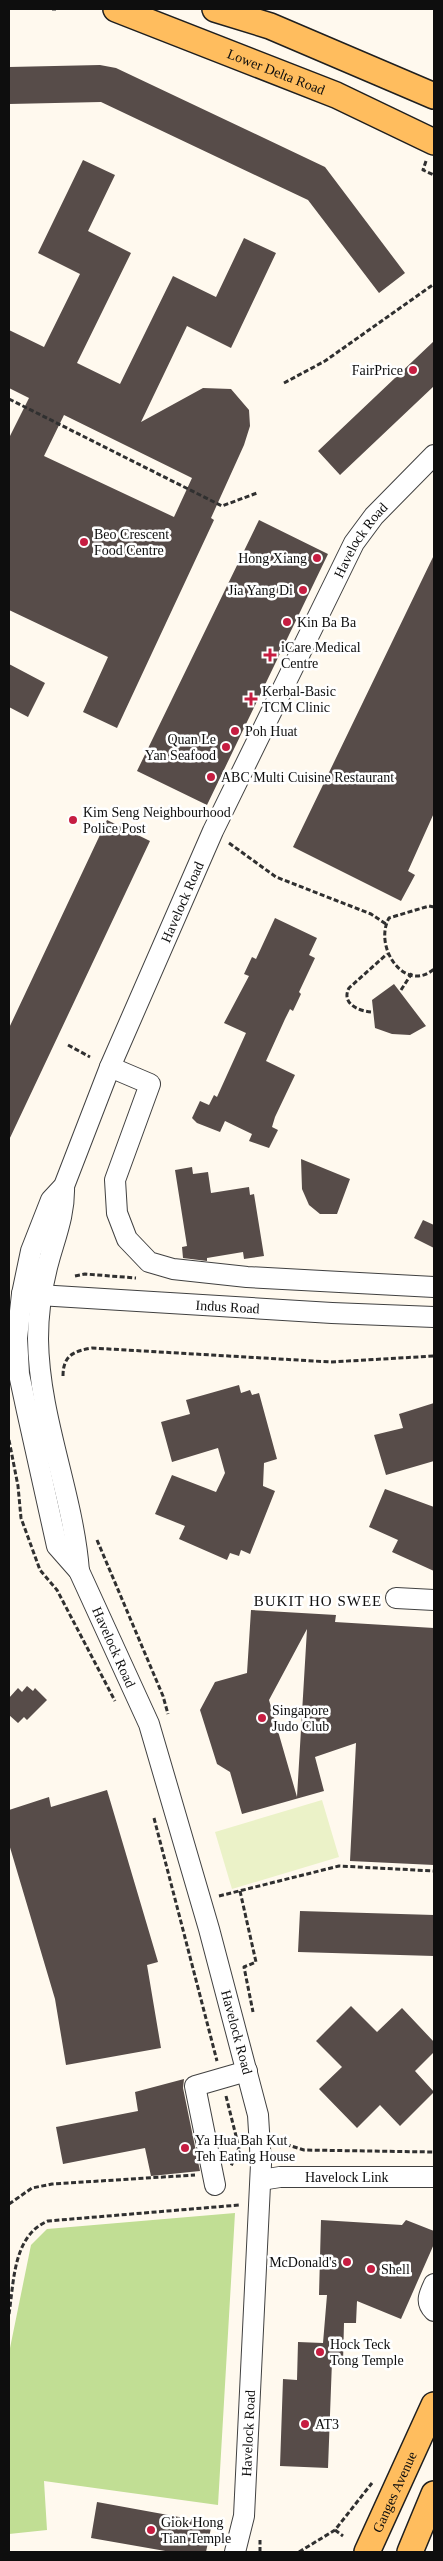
<svg xmlns="http://www.w3.org/2000/svg" width="443" height="2561" font-family="Georgia,serif">
<style>
.forest{fill:#c1de94}
.pitch{fill:#ebf2c8}
.building{fill:#574c49;fill-rule:evenodd}
.lines{fill:none;stroke-linecap:round;stroke-linejoin:round}
.minor-casing{stroke:#414141;stroke-width:22}
.major-casing{stroke:#1f1f1f;stroke-width:28}
.path{stroke:#303030;stroke-width:3;stroke-dasharray:5 2.5;stroke-linecap:butt}
.minor{stroke:#fff;stroke-width:20}
.major{stroke:#ffbd5e;stroke-width:25}
.poi-dot{fill:#c61d41;stroke:#fff;stroke-width:2}
.labels{text-anchor:middle;stroke-width:5;stroke-linejoin:round;paint-order:stroke}
.street-label{font-size:14px;fill:#0e0e0e;stroke:#fff}
.poi-label{font-size:14px;fill:#0e0e0e;stroke:#fff;text-anchor:start}
.neighbourhood-label{font-size:15px;letter-spacing:1px;fill:#0e0e0e;stroke:#fff}
</style>
<rect width="100%" height="100%" fill="#fff9ee"/>
<path class="forest" d="M235,2213L218,2505L44,2481L47,2530L9,2534V2353L31,2245L47,2229Z"/>
<path class="pitch" d="M322,1800L339,1857L232,1889L215,1832Z"/>
<path class="building" d="M100,65L116,68L325,167L405,273L379,293L308,200L101,102L9,104V67Z
M83,160L115,175L88,231L131,253L77,363L120,384L173,276L216,297L244,238L276,253L231,348L187,326L141,422L203,388L231,389L249,410L250,426L244,445L211,518L214,520L117,728L83,712L108,657L9,610V438L29,398L9,388V330L44,347L80,274L38,253ZM64,415L192,478L174,517L44,456Z
M434,341V386L340,475L318,451Z
M259,520L328,554L207,805L137,771Z
M434,555V813L408,871L415,875L401,901L293,847Z
M9,664L45,683L28,717L9,707Z
M107,820L150,841L9,1140V1028Z
M275,918L317,938L309,955L315,958L299,992L301,994L293,1011L290,1009L285,1019L266,1061L295,1075L275,1117L272,1127L278,1130L269,1148L249,1141L252,1134L225,1121L220,1132L197,1123L192,1118L200,1101L209,1105L214,1095L217,1097L246,1033L224,1023L249,976L244,974L252,957L256,959Z
M394,984L426,1026L410,1035L392,1034L375,1028L372,1000Z
M301,1159L350,1179L337,1214H320L309,1205L302,1189Z
M192,1167L193,1174L208,1172L211,1193L249,1187L250,1195L254,1194L264,1256L244,1259L243,1252L207,1258V1261L183,1258L182,1247L187,1246L175,1170Z
M423,1220L434,1225V1248L414,1238Z
M239,1385L241,1393L250,1390L252,1395L259,1393L277,1459L264,1463L263,1486L275,1491L250,1554L241,1550L239,1556L230,1553L227,1560L179,1539L185,1526L155,1514L172,1475L216,1492L225,1473L218,1448L172,1462L161,1422L190,1414L186,1400Z
M434,1403V1461L386,1475L374,1435L403,1428L399,1414Z
M385,1489L434,1507V1571L392,1552L398,1540L369,1527Z
M251,1610L336,1615L335,1622L434,1628V1865L350,1861L356,1743L315,1757L324,1791L242,1814L230,1772L217,1764L200,1710L215,1682L247,1673ZM307,1629L299,1763L297,1797L269,1700Z
M27,1686L33,1691L35,1688L47,1700L27,1720L24,1717L18,1723L9,1715V1698L18,1688L22,1692Z
M107,1790L158,1962L147,1965L161,2048L66,2065L55,1999L9,1844V1810L49,1797L51,1807Z
M300,1911L434,1915V1956L298,1952Z
M351,2006L377,2032L402,2008L434,2042V2052L415,2071L434,2092L400,2126L380,2105L357,2128L319,2089L342,2067L316,2041Z
M184,2079L183,2088L200,2171L151,2176L145,2148L63,2164L56,2127L138,2111L135,2092Z
M321,2220L402,2225L406,2220L434,2231V2244L401,2319L357,2301L356,2323H344L343,2362L332,2361L328,2468L280,2466L283,2379L297,2380L298,2342L323,2343L327,2295H319Z
M97,2502L212,2523L206,2552H171L91,2538Z"/>
<g class="lines">
<defs>
<g id="minor">
<path d="M110,1067L150,1084L115,1180L117,1213L127,1239L149,1262L173,1269L247,1277L434,1287"/>
<path d="M64,1186C65,1213 56,1235 49,1260C42,1285 38,1313 38,1339C39,1419 73,1493 79,1571"/>
<path id="s1" d="M22,1294L332,1313L434,1317"/>
<path d="M396,1598L434,1600"/>
<path id="s2" d="M261,2180L280,2177H434"/>
<path d="M215,2185L195,2086L247,2071"/>
<path d="M434,2284C429,2295 425,2302 434,2311"/>
<path id="s3" d="M235,2552L244,2516L261,2164L258,2115L209,1929L149,1724L79,1571L57,1546L27,1411L19,1374L17,1338L22,1294L31,1251L51,1200L64,1186L110,1067L213,831L354,543L374,516L434,455"/>
</g>
<g id="major">
<path id="s4" d="M116,9L336,95L434,142"/>
<path d="M215,9L270,26L434,96"/>
<path id="s5" d="M367,2552L434,2405"/>
<path d="M410,2552L434,2494"/>
</g>
</defs>
<use href="#minor" class="minor-casing"/>
<use href="#major" class="major-casing"/>
<path class="path" d="M52,9H56
M426,161L423,170L434,175
M284,383L325,361L434,284
M9,399L222,506L257,493
M229,843L276,877L371,914L386,924
M434,907L429,906L389,918C373,947 405,994 434,969
M401,990L412,973
M371,1012C358,1011 341,1003 349,988L387,954
M68,1045L90,1057
M75,1276L85,1274L136,1278
M63,1376C63,1355 74,1351 92,1348L331,1362L434,1356
M9,1440L18,1486L21,1518L40,1570L57,1590L115,1701
M97,1540L163,1696L168,1714
M154,1818L217,2061
M240,1891L256,1962L244,1967L253,2012
M219,1896L339,1866L434,1871
M226,2096L239,2148L231,2166
M282,2137L288,2145L304,2150L434,2152
M282,2146V2138
M9,2204L32,2188L52,2184L195,2175
M9,2314C14,2282 13,2235 48,2221L239,2205
M335,2530L343,2536
M260,2552V2540
M299,2552L335,2530L372,2483"/>
<use href="#minor" class="minor"/>
<use href="#major" class="major"/>
</g>
<g class="poi-dot">
<circle cx="413" cy="370" r="5"/>
<circle cx="84" cy="542" r="5"/>
<circle cx="317" cy="558" r="5"/>
<circle cx="303" cy="590" r="5"/>
<circle cx="287" cy="622" r="5"/>
<path d="M267.5 647.5h5v5h5v5h-5v5h-5v-5h-5v-5h5z"/>
<path d="M248.5 691.5h5v5h5v5h-5v5h-5v-5h-5v-5h5z"/>
<circle cx="235" cy="731" r="5"/>
<circle cx="226" cy="747" r="5"/>
<circle cx="211" cy="777" r="5"/>
<circle cx="73" cy="820" r="5"/>
<circle cx="262" cy="1718" r="5"/>
<circle cx="185" cy="2148" r="5"/>
<circle cx="347" cy="2262" r="5"/>
<circle cx="371" cy="2269" r="5"/>
<circle cx="320" cy="2352" r="5"/>
<circle cx="305" cy="2424" r="5"/>
<circle cx="151" cy="2530" r="5"/>
</g>
<g class="labels">
<g class="street-label">
<text dy="5" stroke="none"><textPath href="#s4" startOffset="172">Lower Delta Road</textPath></text>
<text dy="5" stroke="none"><textPath href="#s3" startOffset="2132">Havelock Road</textPath></text>
<text dy="5" stroke="none"><textPath href="#s3" startOffset="1728">Havelock Road</textPath></text>
<text dy="5" stroke="none"><textPath href="#s1" startOffset="206">Indus Road</textPath></text>
<text transform="translate(114 1647) rotate(66)" y="5">Havelock Road</text>
<text transform="translate(237 2032) rotate(75)" y="5">Havelock Road</text>
<text dy="5" stroke="none"><textPath href="#s2" startOffset="86">Havelock Link</textPath></text>
<text dy="5" stroke="none"><textPath href="#s3" startOffset="120">Havelock Road</textPath></text>
<text dy="5" stroke="none"><textPath href="#s5" startOffset="66">Ganges Avenue</textPath></text>
</g>
<g class="poi-label">
<text x="403" y="375" text-anchor="end">FairPrice</text>
<text x="94" y="539">Beo Crescent<tspan x="94" dy="16">Food Centre</tspan></text>
<text x="307" y="563" text-anchor="end">Hong Xiang</text>
<text x="293" y="595" text-anchor="end">Jia Yang Di</text>
<text x="297" y="627">Kin Ba Ba</text>
<text x="281" y="652">iCare Medical<tspan x="281" dy="16">Centre</tspan></text>
<text x="262" y="696">Kerbal-Basic<tspan x="262" dy="16">TCM Clinic</tspan></text>
<text x="245" y="736">Poh Huat</text>
<text x="216" y="744" text-anchor="end">Quan Le<tspan x="216" dy="16">Yan Seafood</tspan></text>
<text x="221" y="782">ABC Multi Cuisine Restaurant</text>
<text x="83" y="817">Kim Seng Neighbourhood<tspan x="83" dy="16">Police Post</tspan></text>
<text x="272" y="1715">Singapore<tspan x="272" dy="16">Judo Club</tspan></text>
<text x="195" y="2145">Ya Hua Bah Kut<tspan x="195" dy="16">Teh Eating House</tspan></text>
<text x="337" y="2267" text-anchor="end">McDonald's</text>
<text x="381" y="2274">Shell</text>
<text x="330" y="2349">Hock Teck<tspan x="330" dy="16">Tong Temple</tspan></text>
<text x="315" y="2429">AT3</text>
<text x="161" y="2527">Giok Hong<tspan x="161" dy="16">Tian Temple</tspan></text>
</g>
<g class="neighbourhood-label">
<text x="318" y="1606">BUKIT HO SWEE</text>
</g>
</g>
<rect width="443" height="2561" fill="none" stroke="#0e0e0e" stroke-width="20"/>
</svg>
